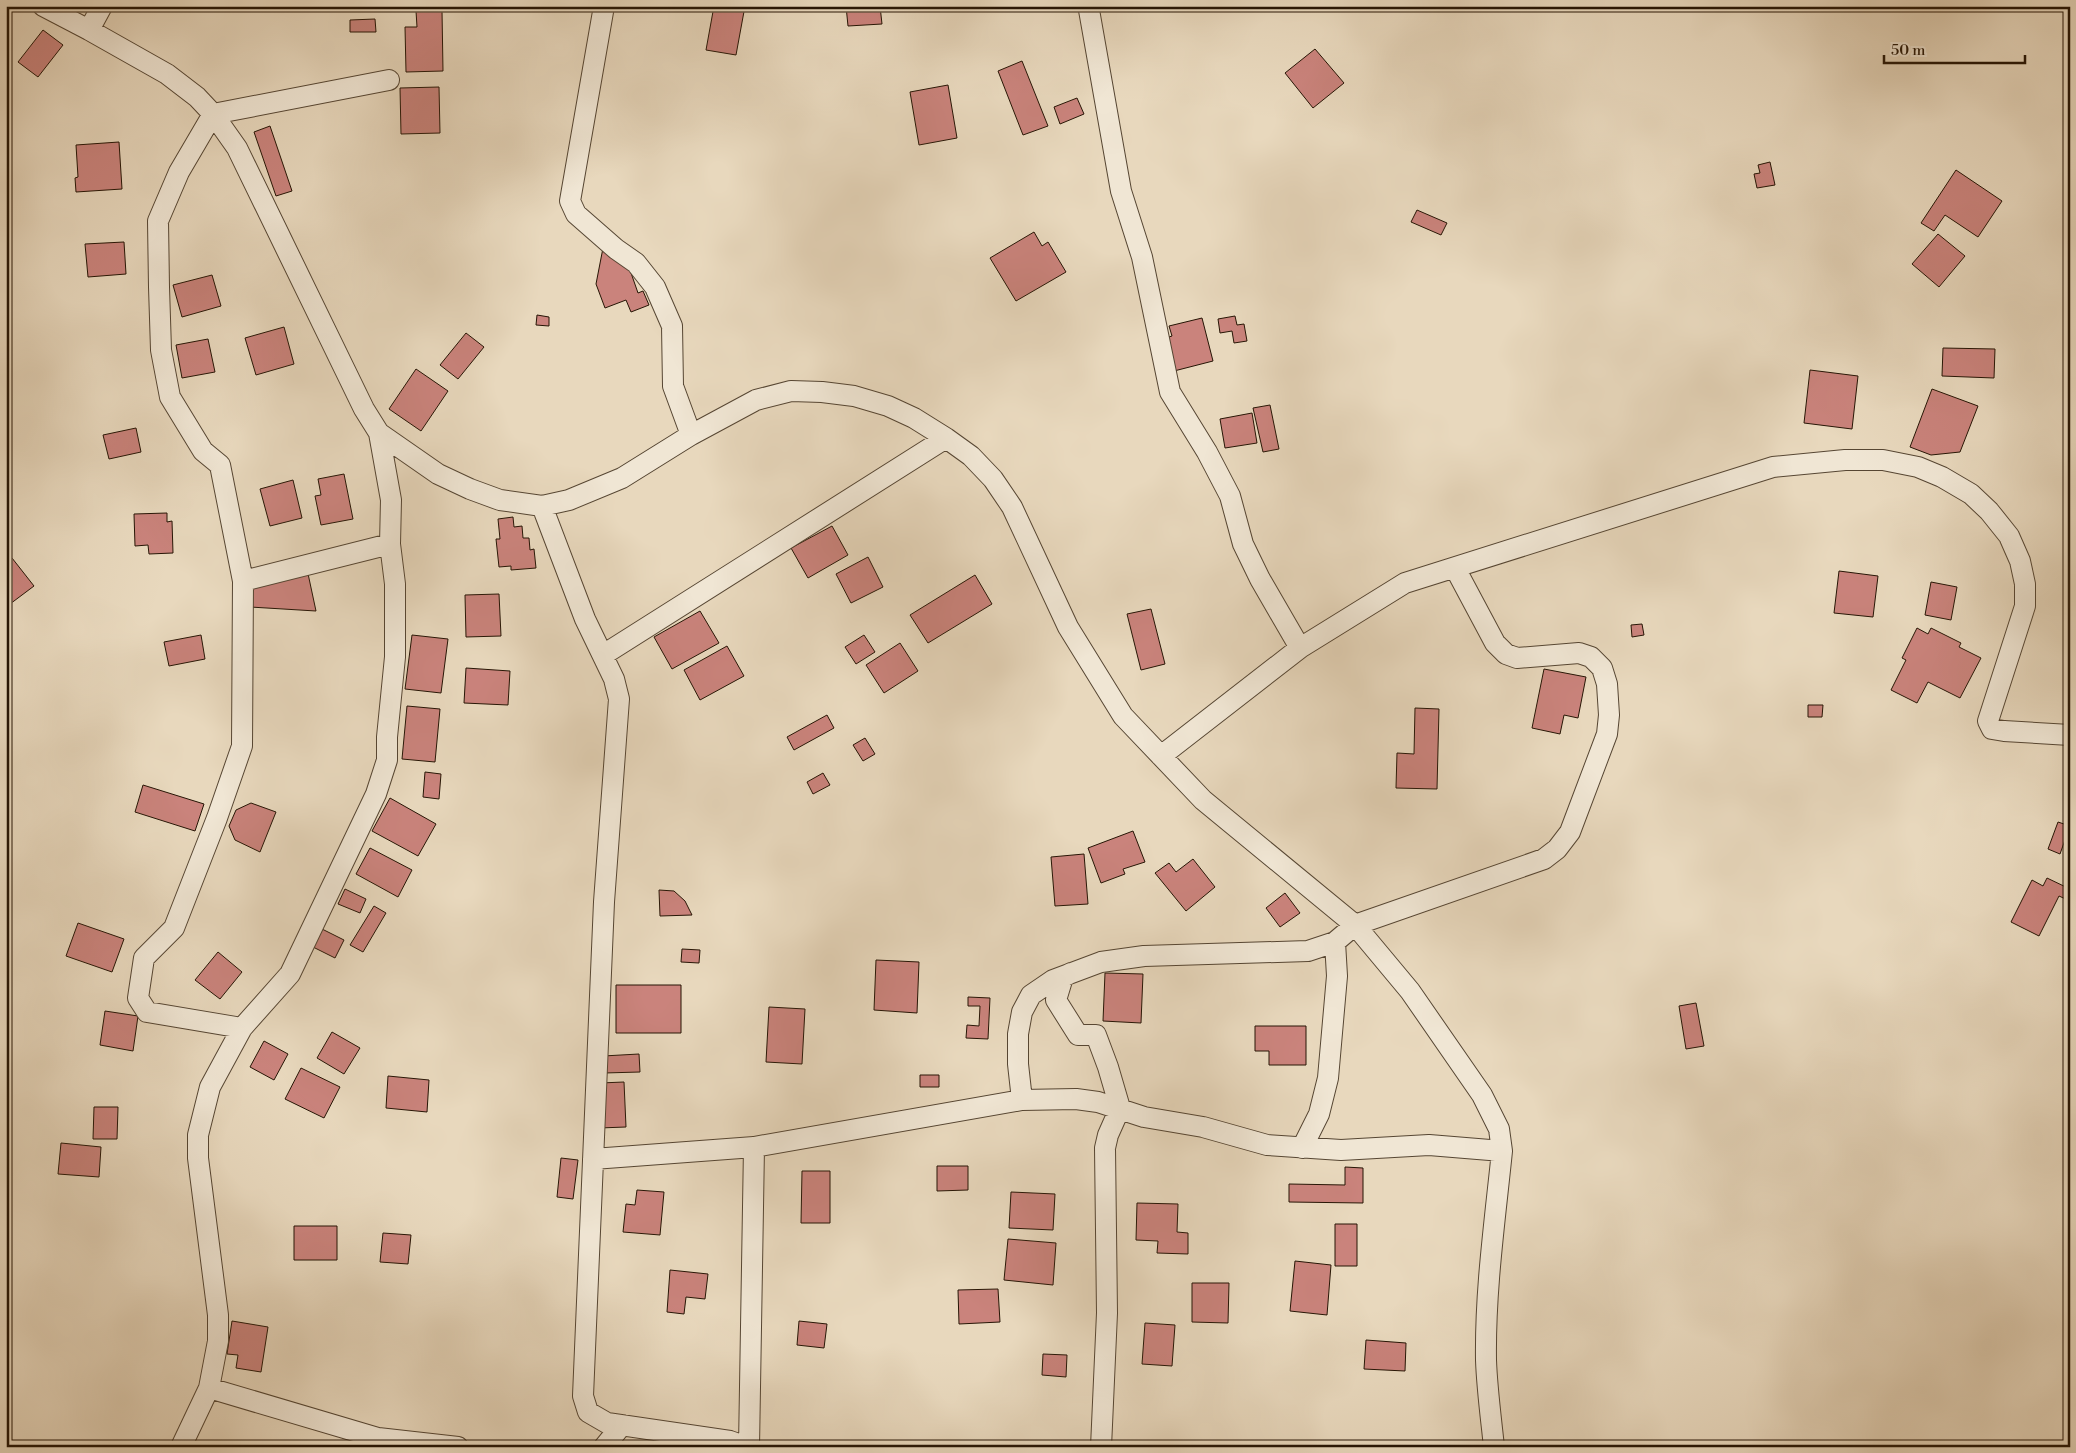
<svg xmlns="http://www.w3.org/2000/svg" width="2076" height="1453" font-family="'Libre Bodoni',serif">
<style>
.building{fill:#ca837c;stroke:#261505}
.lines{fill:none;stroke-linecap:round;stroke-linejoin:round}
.minor-casing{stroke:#564633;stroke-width:22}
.minor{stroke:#f0e6d4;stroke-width:20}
</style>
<rect width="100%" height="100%" fill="#e8d8bd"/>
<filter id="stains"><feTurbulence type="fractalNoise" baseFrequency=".004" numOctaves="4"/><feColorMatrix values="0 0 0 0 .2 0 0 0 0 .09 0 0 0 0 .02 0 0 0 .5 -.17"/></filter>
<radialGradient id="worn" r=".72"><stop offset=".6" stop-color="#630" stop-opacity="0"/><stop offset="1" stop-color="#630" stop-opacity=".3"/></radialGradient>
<path class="building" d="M714,6H745L736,55L706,50Z
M846,6H880L882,24L848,26Z
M416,11H442L443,71L406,72L405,27H417Z
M375,19L376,32H350V20Z
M43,30L63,45L38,77L18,62Z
M1315,49L1344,83L1313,108L1285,73Z
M1022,61L1048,126L1023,135L998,71Z
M948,85L957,138L919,145L910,92Z
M439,87L440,133L401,134L400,88Z
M1077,98L1084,114L1060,124L1054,107Z
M270,126L292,191L276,196L254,132Z
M119,142L122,189L76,192L75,178L78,177L76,145Z
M1770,162L1775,185L1757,188L1754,174L1760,173L1758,165Z
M1956,170L2002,201L1978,237L1945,215L1934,231L1921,223Z
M1417,210L1447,223L1441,235L1411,222Z
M2070,230V251H2069L2065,231Z
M1034,232L1042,246L1048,242L1066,272L1016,301L990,258Z
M1938,234L1965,256L1939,287L1912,264Z
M124,242L126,274L88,277L85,244Z
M603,248L630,270L638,293L643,291L649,305L631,312L626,300L605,308L596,284Z
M212,275L221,306L182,317L173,285Z
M537,315L549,317V326L536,325Z
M1235,316L1237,325L1244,324L1247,341L1234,343L1232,331L1220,333L1218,319Z
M1202,318L1213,361L1174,371L1166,338L1172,336L1169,326Z
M284,327L294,364L256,375L245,338Z
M466,333L484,347L458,379L440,365Z
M208,339L215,372L182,378L176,345Z
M1943,348L1995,349L1994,378L1942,376Z
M416,369L448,391L421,431L389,409Z
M1810,370L1858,376L1852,429L1804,423Z
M1932,389L1978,406L1960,452L1931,455L1910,447Z
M1270,405L1279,449L1263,452L1253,408Z
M1252,413L1257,443L1225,448L1220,419Z
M136,428L141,452L109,459L103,435Z
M344,474L353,519L321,525L315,496L321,495L318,479Z
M293,480L302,518L270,526L260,489Z
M167,513V522L172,521L173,553L149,554L148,545L135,546L134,514Z
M513,517L514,527L522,526L523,538H529L530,550L534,549L536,568L511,570V566L499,567L496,539H500L498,519Z
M832,526L848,555L808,578L791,548Z
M868,557L883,587L851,603L836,574Z
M12,558L34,586L6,607V562Z
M307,569L316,611L250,607L248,583Z
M1839,571L1878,576L1873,617L1834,613Z
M975,575L992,604L928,643L910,615Z
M1931,582L1957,587L1951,620L1925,615Z
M499,594L501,636L466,637L465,595Z
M1151,609L1165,664L1141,670L1127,614Z
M700,611L719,643L672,669L654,637Z
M1642,624L1644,635L1632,637L1631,625Z
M1917,628L1928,634L1931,628L1961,643L1959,647L1981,658L1960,698L1928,682L1917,703L1891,690L1906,660L1902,658Z
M201,635L205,659L169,666L164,642Z
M412,635L448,639L441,693L405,689Z
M864,635L875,652L856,664L845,647Z
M900,643L918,671L884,693L866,665Z
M727,646L744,676L700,700L684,670Z
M466,668L510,671L508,705L464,703Z
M1544,669L1586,677L1578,718L1564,715L1560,734L1532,728Z
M1808,705H1823L1822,717H1808Z
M407,706L440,709L435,762L402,759Z
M1415,708L1439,709L1437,789L1396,788L1397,753L1414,754Z
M827,715L834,728L794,750L787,737Z
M865,738L875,754L863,761L853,745Z
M425,772L441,774L439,799L423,797Z
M823,773L830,785L813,794L807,782Z
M143,785L204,804L195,831L135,812Z
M390,798L436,824L418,856L372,831Z
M251,803L276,812L260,852L235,840L229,826L236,810Z
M2058,822L2070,826L2060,854L2048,849Z
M1133,831L1145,862L1123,869L1125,874L1101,883L1088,848Z
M370,848L412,870L398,897L356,874Z
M1084,854L1088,904L1055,906L1051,857Z
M1193,859L1215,887L1186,911L1155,873L1169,863L1176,872Z
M2047,878L2070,889V901L2059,896L2039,936L2011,922L2032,880L2043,886Z
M345,889L366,899L360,913L338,904Z
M659,890L674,891L685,901L692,915L660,916Z
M1285,893L1300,913L1280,927L1266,908Z
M374,906L386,913L363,952L350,945Z
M78,923L124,939L112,972L66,956Z
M322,929L344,940L335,958L313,947Z
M682,949L700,950L699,963L681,962Z
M218,952L242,972L220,999L195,980Z
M876,960L919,962L917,1013L874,1010Z
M1105,973L1143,974L1141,1023L1103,1021Z
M616,985H681V1033H616Z
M968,997L990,998L988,1039L966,1038L967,1025L979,1026L980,1006H968Z
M1696,1003L1704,1046L1686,1049L1679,1006Z
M769,1007L805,1009L802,1064L766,1062Z
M105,1011L138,1016L133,1051L100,1045Z
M1255,1026H1306V1065H1269V1051H1255Z
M332,1032L360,1048L344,1074L317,1058Z
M264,1041L288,1054L274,1080L250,1067Z
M639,1054L640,1072L604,1073L603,1056Z
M301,1068L340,1087L324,1118L285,1099Z
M920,1075H939V1087H920Z
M388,1076L429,1080L427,1112L386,1108Z
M624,1082L626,1127L599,1128L600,1083Z
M94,1107H118L117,1139H93Z
M61,1143L101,1147L99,1177L58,1174Z
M561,1158L578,1160L573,1199L557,1197Z
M937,1166H968V1190L937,1191Z
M1345,1167L1363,1168V1203L1289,1202V1184L1345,1185Z
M802,1171H830V1223H801Z
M637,1190L664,1192L660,1235L623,1232L626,1204L635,1205Z
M1011,1192L1055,1194L1053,1230L1009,1228Z
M1137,1203L1178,1204L1177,1232L1188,1233V1254L1157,1253L1158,1241L1136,1240Z
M1335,1224H1357V1266H1335Z
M294,1226H337V1260H294Z
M383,1233L411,1235L408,1264L380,1262Z
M1008,1239L1056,1243L1053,1285L1004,1280Z
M1295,1261L1331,1265L1327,1315L1290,1311Z
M670,1270L708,1274L705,1299L686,1297L684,1314L667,1312Z
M1192,1283H1229L1228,1323L1192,1322Z
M998,1289L1000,1322L959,1324L958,1290Z
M232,1321L268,1327L261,1372L236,1368L238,1355L227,1354Z
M799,1321L827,1324L824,1348L797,1345Z
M1145,1323L1175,1325L1172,1366L1142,1364Z
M1366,1340L1406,1343L1405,1371L1364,1369Z
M1043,1354L1067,1355L1066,1377L1042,1375Z
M792,1443L818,1447H792Z"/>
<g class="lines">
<defs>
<path id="minor" d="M43,6L89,30L167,74L197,97L213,114L237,148L364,409L379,433L438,474L470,489L500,500L542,506L569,500L622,478L691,435L756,400L791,391L822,392L854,396L888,406L914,418L946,438L971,456L993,479L1012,507L1068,627L1123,716L1203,800L1355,925L1410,991L1482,1095L1499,1129L1502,1151C1495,1220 1485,1290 1486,1360C1487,1389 1491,1418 1494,1447
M604,6L570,201L576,214L616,249L636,263L655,287L672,326L673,386L691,435
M1089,10L1121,191L1142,257L1170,392L1207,452L1230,496L1243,544L1260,579L1300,648
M89,30L102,6
M542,506L585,619L614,679L619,699L604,902L583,1396L588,1412L607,1423L730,1441L747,1447
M243,581L390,544
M603,655L946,438
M1161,756L1300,648L1405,583L1773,467L1845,460H1883L1918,467L1942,477L1971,494L1989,511L2009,536L2020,561L2025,584V606L1988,721L1992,729L2004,731L2070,735
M1071,973L1063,977L1056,1000L1078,1035H1096L1108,1067L1120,1108L1108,1135L1105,1148L1107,1313L1101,1447
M242,1028L147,1012L138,998L144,958L174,928L217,818L242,746L243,581L220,465L203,451L170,397L161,350L159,287L158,221L179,172L213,114L389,80
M1022,1100L1018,1064V1034L1022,1012L1031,995L1053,980L1101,962L1144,956L1308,951L1335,942L1355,925L1544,859L1557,849L1570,832L1607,734L1609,715L1607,684L1602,668L1591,657L1579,653L1517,658L1506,654L1495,643L1455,568
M1302,1148L1319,1114L1328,1078L1337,976L1335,942
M593,1159L754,1147L1022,1100L1076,1099L1098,1102L1144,1117L1203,1127L1267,1145L1341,1150L1429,1145L1502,1151
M209,1388L378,1438L458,1447
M181,1447L209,1388L218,1341V1315L198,1158V1135L210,1087L242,1028L290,974L376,794L387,760V737L395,657V584L390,544L391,500L379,433
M604,1447L622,1425
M749,1447L754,1147"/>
</defs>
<use href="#minor" class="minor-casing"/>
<use href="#minor" class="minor"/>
</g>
<rect width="2076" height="1453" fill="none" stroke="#e8d8bd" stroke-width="25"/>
<rect x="8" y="8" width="2061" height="1438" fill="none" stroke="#261505" stroke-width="2.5"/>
<rect x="12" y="12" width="2051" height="1428" fill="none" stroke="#261505"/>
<path d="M1884 55v8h141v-8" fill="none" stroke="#261505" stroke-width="2.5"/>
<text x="1891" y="55" font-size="15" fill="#261505" stroke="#f0e6d4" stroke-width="4" paint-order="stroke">50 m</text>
<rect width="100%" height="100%" filter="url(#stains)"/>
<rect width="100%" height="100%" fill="url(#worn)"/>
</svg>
